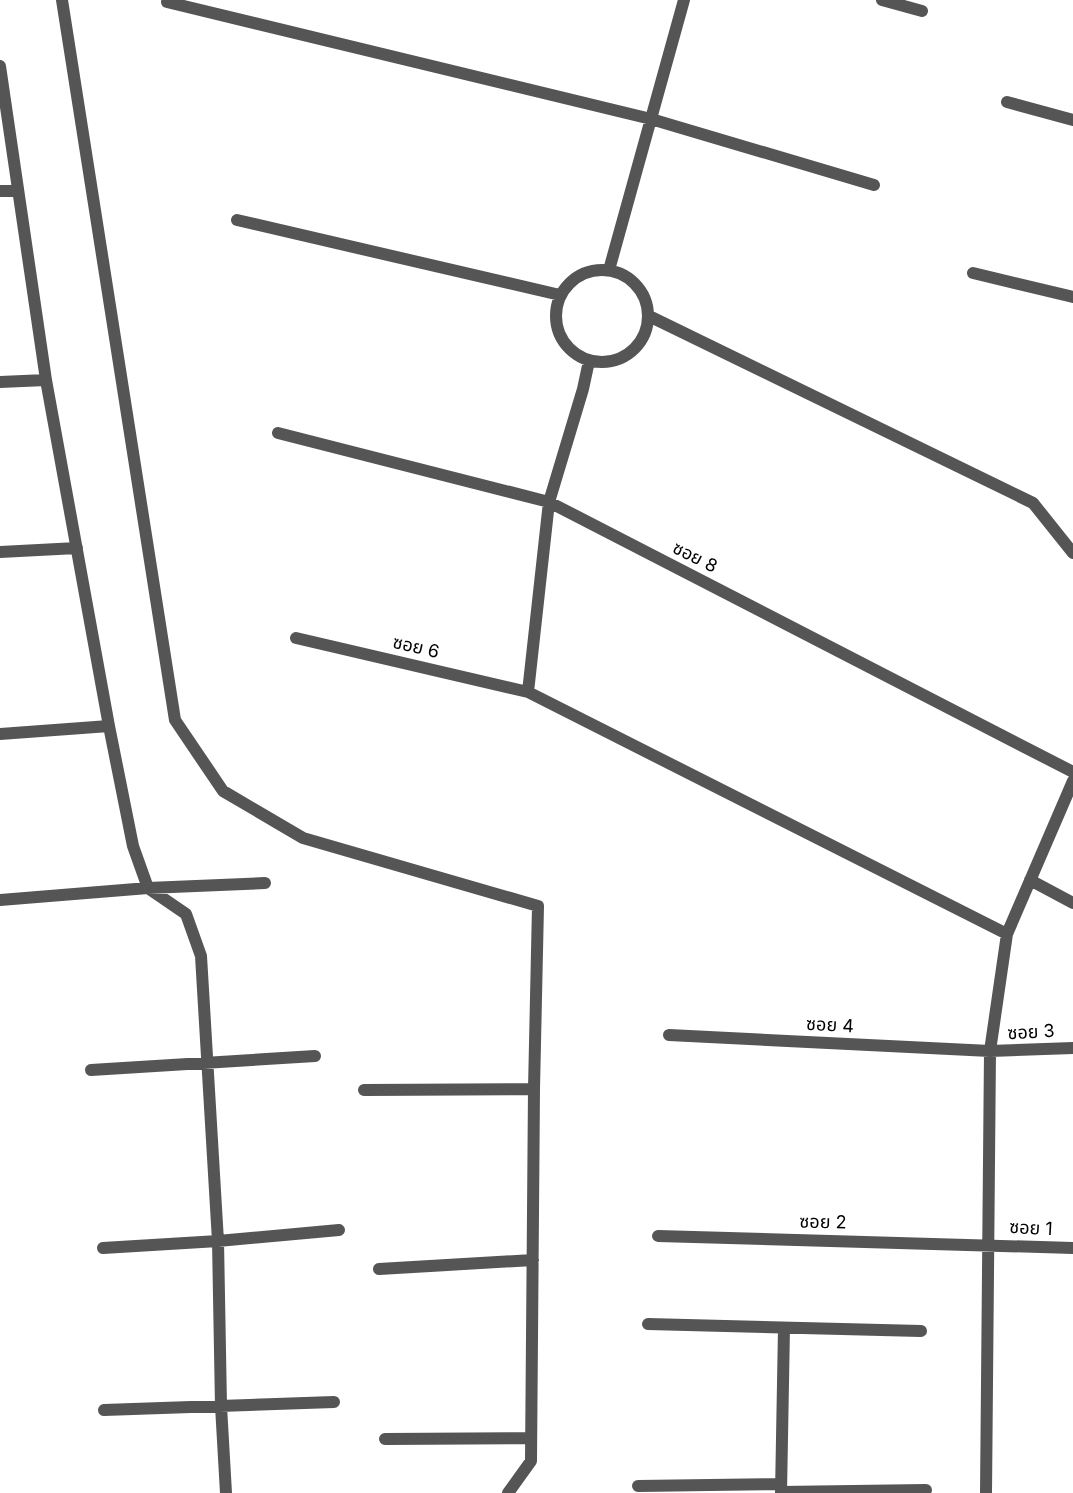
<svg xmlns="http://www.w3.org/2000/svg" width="1073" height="1493" font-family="Inter,'Noto Sans Thai',sans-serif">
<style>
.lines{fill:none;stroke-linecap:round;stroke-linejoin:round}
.street{stroke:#555;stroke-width:12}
.labels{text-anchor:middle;stroke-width:4.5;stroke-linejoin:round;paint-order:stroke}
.street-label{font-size:18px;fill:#000;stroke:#fff}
</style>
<rect width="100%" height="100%" fill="#fff"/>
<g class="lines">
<path class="street" d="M62,0L175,720L223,791L303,838L538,906L534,1089L531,1461L508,1493
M882,0L922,11
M167,2L651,119L874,185
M0,66L46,380L109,726L133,846L148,888L186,914L201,956L218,1241L221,1406L226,1493
M1007,102L1073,120
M0,191H17
M237,220L560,295
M556 316a46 46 0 1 1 92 0a46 46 0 1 1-92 0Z
M609,270L684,0
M973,273L1073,297
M649,316L1033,503L1073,553
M0,382L46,380
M278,433L549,502L1073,772
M0,552L77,548
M296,638L528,692L1007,934
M528,692L549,502L583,389L589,361
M0,734L109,726
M1030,880L1073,903
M0,900L148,888L265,883
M669,1035L990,1051L1073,1048
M91,1070L315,1056
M364,1090L534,1089
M658,1236L1073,1248
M103,1248L218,1241L339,1230
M379,1269L533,1260
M648,1324L921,1331
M104,1410L334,1402
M385,1439L531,1438
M638,1486L781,1484
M781,1492L926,1490
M781,1493L784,1328
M986,1493L990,1051L1007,934L1073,781"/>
</g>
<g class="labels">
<g class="street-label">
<text transform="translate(695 557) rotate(27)" y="6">ซอย 8</text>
<text transform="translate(416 647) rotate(13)" y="6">ซอย 6</text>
<text transform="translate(830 1025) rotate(3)" y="6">ซอย 4</text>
<text transform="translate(1031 1032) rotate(-3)" y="6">ซอย 3</text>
<text transform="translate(823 1222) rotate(1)" y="6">ซอย 2</text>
<text transform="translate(1031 1228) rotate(3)" y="6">ซอย 1</text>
</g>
</g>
</svg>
